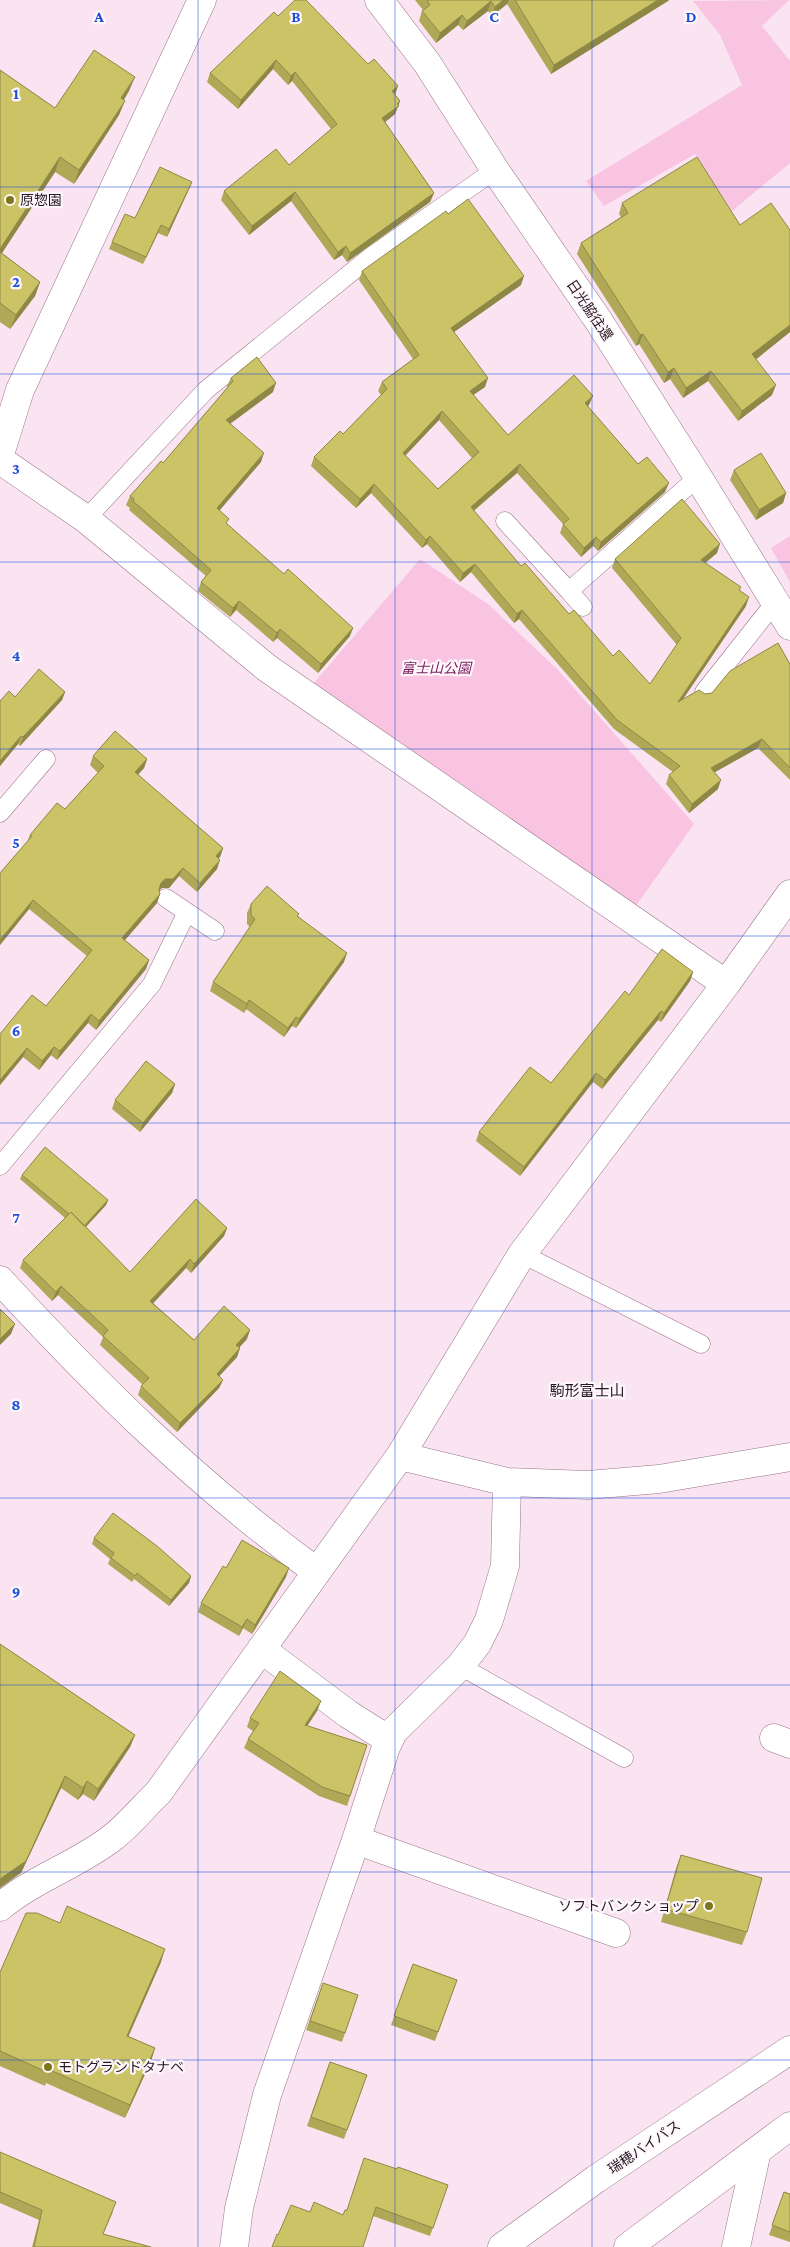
<svg xmlns="http://www.w3.org/2000/svg" width="790" height="2247" font-family="'Crimson Pro','Noto Sans JP',serif">
<style>
.green{fill:#f8c4e1}
.lines{fill:none;stroke-linecap:round;stroke-linejoin:round}
.service-casing{stroke:#977588;stroke-width:19}
.minor-casing{stroke:#977588;stroke-width:29}
.tertiary-casing{stroke:#977588;stroke-width:29}
.trunk-casing{stroke:#977588;stroke-width:29}
.service{stroke:#fff;stroke-width:18}
.minor{stroke:#fff;stroke-width:28}
.tertiary{stroke:#fff;stroke-width:28}
.trunk{stroke:#fff;stroke-width:28}
.wall{fill:#afa857;fill-rule:evenodd}
.shaded-wall{fill:#8e8847}
.building{fill:#cbc365;stroke:#8e8847;fill-rule:evenodd}
.grid{fill:none;stroke:#1d4ed8;stroke-width:1;stroke-opacity:0.55}
.poi-dot{fill:#7e761a;stroke:#fef7fb;stroke-width:2}
.labels{text-anchor:middle;stroke-width:4.5;stroke-linejoin:round;paint-order:stroke}
.poi-label{font-size:14px;fill:#261820;stroke:#fef7fb;text-anchor:start}
.street-label{font-size:14px;fill:#261820;stroke:#fef7fb}
.park-label{font-size:14px;font-style:italic;fill:#79195b;stroke:#fef7fb}
.neighbourhood-label{font-size:15px;fill:#261820;stroke:#fef7fb}
.grid-label{font-size:16px;text-anchor:middle;font-weight:bold;fill:#1d4ed8;stroke:#fef7fb;stroke-width:4.5;stroke-linejoin:round;paint-order:stroke}
</style>
<rect width="100%" height="100%" fill="#fbe4f1"/>
<path class="green" d="M789,0L762,26L790,61V163L732,211L695,154L604,206L586,181L742,85L720,35L693,1Z
M790,536V582L771,548Z
M420,559L488,604L558,670L694,824L635,907L314,683Z"/>
<g class="lines">
<defs>
<path id="service" d="M86,519L206,390L369,258L495,170
M505,521L569,591L698,477
M569,591L583,607
M704,692L776,601
M0,813L46,759
M166,898L215,931
M0,1166L152,984L187,912
M522,1254L701,1344
M460,1666L624,1758"/>
<path id="minor" d="M0,454L20,390L202,0
M0,460L86,519L267,668L726,984
M0,1280C98,1387 198,1485 316,1571
M400,1456L507,1482L588,1485L659,1479L790,1457
M261,1649L348,1714L389,1740
M774,1738L790,1744
M356,1840L616,1933
M0,1907C33,1879 77,1865 112,1838C129,1825 143,1807 158,1793L400,1456L522,1254L726,984L790,894
M234,2247L239,2208L267,2095L356,1840L386,1747L393,1732L460,1666L477,1644L489,1620L505,1566L507,1482
M736,2247L757,2151"/>
<path id="tertiary" d="M379,0L427,63L495,170L598,320L698,477L790,626"/>
<path id="trunk" d="M502,2247L596,2179L790,2050
M628,2247L790,2126"/>
</defs>
<use href="#service" class="service-casing"/>
<use href="#minor" class="minor-casing"/>
<use href="#tertiary" class="tertiary-casing"/>
<use href="#trunk" class="trunk-casing"/>
<use href="#service" class="service"/>
<use href="#minor" class="minor"/>
<use href="#tertiary" class="tertiary"/>
<use href="#trunk" class="trunk"/>
</g>
<path class="wall" d="M415,0H669L668,1L551,74L507,4L492,16L488,11L463,30L458,25L436,43L419,21L422,11L423,10Z
M278,16L395,95L400,101L395,114L385,122L434,193L430,202L347,262L342,255L334,260L291,201L249,235L221,200L224,191L289,165L331,129L292,81L288,85L273,69L238,109L207,82L210,73Z
M0,70L55,108L129,91L124,100L119,115L74,184L55,172L2,253L40,282L35,296L10,329L0,322Z
M192,182L189,189L167,237L158,233L143,264L109,249L112,242L135,218Z
M622,203L740,225L790,230V332L756,359L772,395L738,421L708,381L683,398L670,379L664,383L639,344L636,346L577,254L581,243L621,217L619,214Z
M448,214L521,285L454,332L485,387L473,395L508,435L589,405L588,407L638,464L665,492L598,551L593,546L581,557L560,533L563,524L517,473L474,511L521,566L569,614L613,656L650,684L677,645L612,568L615,559L717,553L705,563L740,591L746,606L683,699L705,694L712,693L790,664V780L758,748L715,772L718,789L689,813L666,784L669,775L673,772L614,729L519,619L514,623L471,572L460,582L427,544L422,548L371,493L356,508L311,466L314,457L343,434L381,395L378,391L382,382L413,359L359,280L362,271ZM439,420L472,458L438,489L405,456Z
M231,378L273,392L230,424L261,462L219,510L227,524L350,636L318,673L277,638L273,642L236,610L230,617L198,591L201,582L206,576L129,510L130,508L126,505L130,496L163,463L228,387L227,386Z
M734,470L786,493L783,503L756,520L730,480Z
M65,692L62,700L20,746L18,744L0,766V701L15,697Z
M93,756L147,759L144,768L138,775L223,848L220,857L218,858L217,869L197,892L179,876L169,888H162L159,890L160,894L157,903L125,940L149,960L146,969L96,1030L88,1023L57,1060L51,1055L39,1070L23,1057L0,1085V1034L46,1006L87,956L29,909L0,945V873L27,842L30,835L65,809L98,773L90,765Z
M251,904L298,916L344,962L296,1028L292,1026L284,1037L246,1009L244,1013L210,991L213,982L250,927L247,924V913Z
M693,972L690,981L661,1022L658,1020L602,1089L593,1082L520,1176L476,1141L479,1132L551,1083L629,995Z
M175,1084L172,1093L140,1132L112,1109L115,1100Z
M22,1175L108,1200L106,1205L86,1227L130,1272L227,1228L224,1236L191,1273L186,1268L153,1303L194,1340L247,1339L239,1348H240L237,1357L219,1376L223,1380L219,1388L177,1432L138,1395L141,1386L143,1385L100,1345L103,1337L58,1295L52,1301L20,1268L23,1260L65,1218L20,1179Z
M94,1538L191,1576L189,1583L169,1606L134,1579L132,1582L108,1564L110,1559L92,1544Z
M226,1568L286,1577L252,1634L243,1628L239,1636L198,1612L201,1603Z
M0,1644L135,1735L130,1747L94,1801L83,1794L78,1800L61,1788L21,1873Z
M321,1701L317,1711L307,1726L367,1745L347,1806L319,1796L244,1748L248,1739L253,1731L247,1727L250,1718Z
M681,1855L747,1932L742,1945L661,1922L676,1868Z
M60,1923L161,1962L128,2036L155,2048L151,2061L125,2118L46,2083L45,2086L0,2066V1972Z
M413,1964L457,1980L435,2041L391,2025Z
M323,1983L358,1995L342,2042L306,2030Z
M330,2062L367,2075L344,2139L307,2126Z
M0,2152L113,2212L103,2234L151,2247H32L39,2220L0,2203Z
M448,2185L430,2236L373,2216L278,2235L310,2212L343,2215L346,2210Z
M784,2192L790,2194V2242L769,2235Z"/>
<path class="shaded-wall" d="M503,0H509L507,4L492,16L495,7Z
M658,0H669L668,1L551,74L554,65Z
M491,1L488,11L463,30L467,21Z
M462,15L458,25L436,43L440,33Z
M276,60L273,69L238,109L241,100Z
M295,72L292,81L288,85L291,76Z
M135,77L129,91L115,113L121,98Z
M398,86L395,95L392,91Z
M125,101L119,115L74,184L79,170Z
M400,101L395,114L379,127L382,118Z
M60,157L55,172L0,256V249Z
M192,182L189,189L167,237L169,229Z
M295,192L291,201L249,235L252,226Z
M434,193L430,202L347,262L350,253Z
M161,225L158,233L143,264L146,257Z
M346,246L342,255L334,260L338,252Z
M524,276L521,285L447,337L451,328Z
M40,282L35,296L10,329L16,315Z
M790,325V332L749,365L752,354Z
M643,334L639,344L636,346L640,335Z
M674,368L670,379L664,383L668,372Z
M711,371L708,381L683,398L686,388Z
M488,378L485,387L466,400L470,391Z
M276,383L273,392L223,429L226,420Z
M776,385L772,395L738,421L742,411Z
M593,396L589,405L582,412L585,403Z
M442,411L439,420L399,462L403,453Z
M264,453L261,462L214,517L217,508Z
M520,464L517,473L467,516L471,507Z
M669,483L665,492L598,551L601,542Z
M374,484L371,493L356,508L360,499Z
M786,493L783,503L756,520L759,510Z
M430,536L427,544L422,548L426,540Z
M596,537L593,546L581,557L584,548Z
M720,544L717,553L698,569L701,560Z
M475,564L471,572L460,582L463,573Z
M749,597L746,606L675,711L678,702Z
M239,601L236,610L230,617L233,608Z
M522,610L519,619L514,623L517,614Z
M353,628L350,636L318,673L321,664Z
M280,629L277,638L273,642L277,633Z
M65,692L62,700L20,746L23,737Z
M21,736L18,744L0,766V761Z
M762,739L758,748L708,776L711,768Z
M147,759L144,768L132,781L135,772Z
M721,780L718,789L689,813L692,804Z
M223,848L220,857L212,865L216,856Z
M220,860L217,869L197,892L200,883Z
M183,868L179,876L169,888H162L158,892L161,883Z
M160,894L157,903L119,947L122,938Z
M33,900L29,909L0,945V940Z
M347,953L344,962L296,1028L299,1019Z
M149,960L146,969L96,1030L99,1021Z
M693,972L690,981L661,1022L664,1013Z
M249,1000L246,1009L244,1013L247,1004Z
M661,1011L658,1020L602,1089L605,1080Z
M91,1014L88,1023L57,1060L60,1051Z
M296,1017L292,1026L284,1037L288,1028Z
M54,1047L51,1055L39,1070L42,1061Z
M27,1048L23,1057L0,1085V1080Z
M596,1073L593,1082L520,1176L524,1167Z
M175,1084L172,1093L140,1132L143,1123Z
M108,1200L106,1205L82,1231L84,1227Z
M227,1228L224,1236L191,1273L194,1264Z
M190,1259L186,1268L147,1310L150,1301Z
M61,1286L58,1295L52,1301L56,1292Z
M15,1324L11,1334L0,1345V1339Z
M250,1330L247,1339L233,1354L236,1345Z
M240,1348L237,1357L213,1383L217,1374Z
M223,1380L219,1388L177,1432L180,1423Z
M289,1568L286,1577L252,1634L255,1625Z
M191,1576L189,1583L169,1606L171,1600Z
M247,1619L243,1628L239,1636L242,1627Z
M321,1701L317,1711L302,1734L305,1725Z
M135,1735L130,1747L94,1801L98,1789Z
M65,1776L61,1788L21,1873L0,1888V1879Z
M87,1781L83,1794L78,1800L83,1788Z
M165,1949L161,1962L123,2049L127,2036Z
M155,2048L151,2061L125,2118L130,2105Z"/>
<path class="building" d="M295,0H306L368,64L374,59L398,86L392,91L400,101L397,104L399,106L382,118L434,193L350,253L346,246L338,252L295,192L252,226L224,191L276,149L289,165L337,124L295,72L291,76L276,60L241,100L210,73L274,12L278,16Z
M427,0H503L495,7L491,1L467,21L462,15L440,33L422,11L430,5Z
M515,0H658L554,65Z
M94,50L135,77L121,98L125,101L79,170L60,157L0,249V70L55,108Z
M697,157L740,225L771,203L790,230V325L752,354L776,385L742,411L711,371L686,388L674,368L668,372L643,334L640,335L581,243L628,213L622,203Z
M160,167L192,182L169,229L161,225L146,257L112,242L125,214L135,218Z
M468,199L524,276L451,328L488,378L470,391L508,435L574,375L593,396L585,403L638,464L647,457L669,483L601,542L596,537L584,548L563,524L569,519L520,464L471,507L521,566L525,563L569,614L574,610L613,656L619,650L650,684L681,638L615,559L682,499L720,544L701,560L741,587L739,590L749,597L678,702L699,690L705,694L712,693L730,671L778,643L790,664V768L762,739L711,768L721,780L692,804L669,775L680,766L617,720L522,610L517,614L475,564L463,573L430,536L426,540L374,484L360,499L314,457L340,431L343,434L387,389L382,382L419,355L362,271L446,211L448,214ZM442,411L479,452L438,489L403,453Z
M0,252L40,282L16,315L0,303Z
M257,357L276,383L226,420L264,453L217,508L229,519L226,523L284,574L288,569L353,628L321,664L280,629L277,633L239,601L233,608L201,582L211,570L133,501L134,499L130,496L161,461L163,463L233,381L231,378Z
M761,453L786,493L759,510L734,470Z
M39,669L65,692L23,737L21,736L0,761V701L9,691L15,697Z
M115,731L147,759L135,772L223,848L216,856L220,860L200,883L183,868L173,879H165L161,883L159,889L160,894L122,938L149,960L99,1021L91,1014L60,1051L54,1047L42,1061L27,1048L0,1080V1034L32,995L46,1006L92,950L33,900L0,940V873L32,836L30,835L57,803L65,809L104,766L93,756Z
M267,886L299,914L297,916L347,953L299,1019L296,1017L288,1028L249,1000L247,1004L213,982L255,919L251,915V904Z
M662,949L693,972L664,1013L661,1011L605,1080L596,1073L524,1167L479,1132L530,1067L551,1083L625,991L629,995Z
M146,1061L175,1084L143,1123L115,1100Z
M45,1147L108,1200L84,1226L71,1212L69,1214L22,1175Z
M196,1199L227,1228L194,1264L190,1259L150,1301L194,1340L224,1306L250,1330L236,1345L240,1348L217,1374L223,1380L180,1423L141,1386L149,1378L103,1336L108,1330L61,1286L56,1292L23,1260L71,1212L130,1272Z
M0,1309L15,1324L0,1339Z
M113,1513L157,1546L191,1576L171,1600L137,1573L135,1576L111,1558L114,1553L94,1538Z
M242,1540L289,1568L255,1625L247,1619L242,1627L201,1603L223,1566L226,1568Z
M0,1644L135,1735L98,1789L87,1781L83,1788L65,1776L26,1861L0,1879Z
M280,1671L321,1701L305,1725L367,1745L350,1796L322,1787L248,1739L259,1723L250,1718Z
M681,1855L762,1878L747,1932L665,1909Z
M67,1906L165,1949L127,2036L155,2048L130,2105L50,2070L49,2073L0,2051V1972L26,1913H37L60,1923Z
M413,1964L457,1980L438,2032L394,2016Z
M323,1983L358,1995L345,2033L310,2021Z
M330,2062L367,2075L347,2130L311,2117Z
M0,2152L116,2202L103,2234L151,2247H34L42,2210L0,2192Z
M364,2158L397,2169L398,2167L448,2185L433,2228L376,2207L363,2247H272L277,2234L278,2235L291,2205L310,2212L314,2202L343,2215L345,2210H347Z
M784,2192L790,2194V2232L772,2225Z"/>
<path class="grid" d="M198,0V2247M395,0V2247M592,0V2247M0,187H790M0,374H790M0,562H790M0,749H790M0,936H790M0,1123H790M0,1311H790M0,1498H790M0,1685H790M0,1872H790M0,2060H790"/>
<g class="poi-dot">
<circle cx="10" cy="200" r="5"/>
<circle cx="709" cy="1906" r="5"/>
<circle cx="48" cy="2067" r="5"/>
</g>
<g class="labels">
<g class="poi-label">
<text x="20" y="205">原惣園</text>
<text x="699" y="1911" text-anchor="end">ソフトバンクショップ</text>
<text x="58" y="2072">モトグランドタナベ</text>
</g>
<g class="street-label">
<text transform="translate(590 310) rotate(56)" y="5">日光脇往還</text>
<text transform="translate(644 2147) rotate(-34)" y="5">瑞穂バイパス</text>
</g>
<g class="park-label">
<text x="436" y="673">富士山公園</text>
</g>
<g class="neighbourhood-label">
<text x="587" y="1396">駒形富士山</text>
</g>
</g>
<g class="grid-label">
<text x="99" y="22">A</text>
<text x="296" y="22">B</text>
<text x="494" y="22">C</text>
<text x="691" y="22">D</text>
<text x="16" y="99">1</text>
<text x="16" y="287">2</text>
<text x="16" y="474">3</text>
<text x="16" y="661">4</text>
<text x="16" y="848">5</text>
<text x="16" y="1036">6</text>
<text x="16" y="1223">7</text>
<text x="16" y="1410">8</text>
<text x="16" y="1597">9</text>
</g>
</svg>
